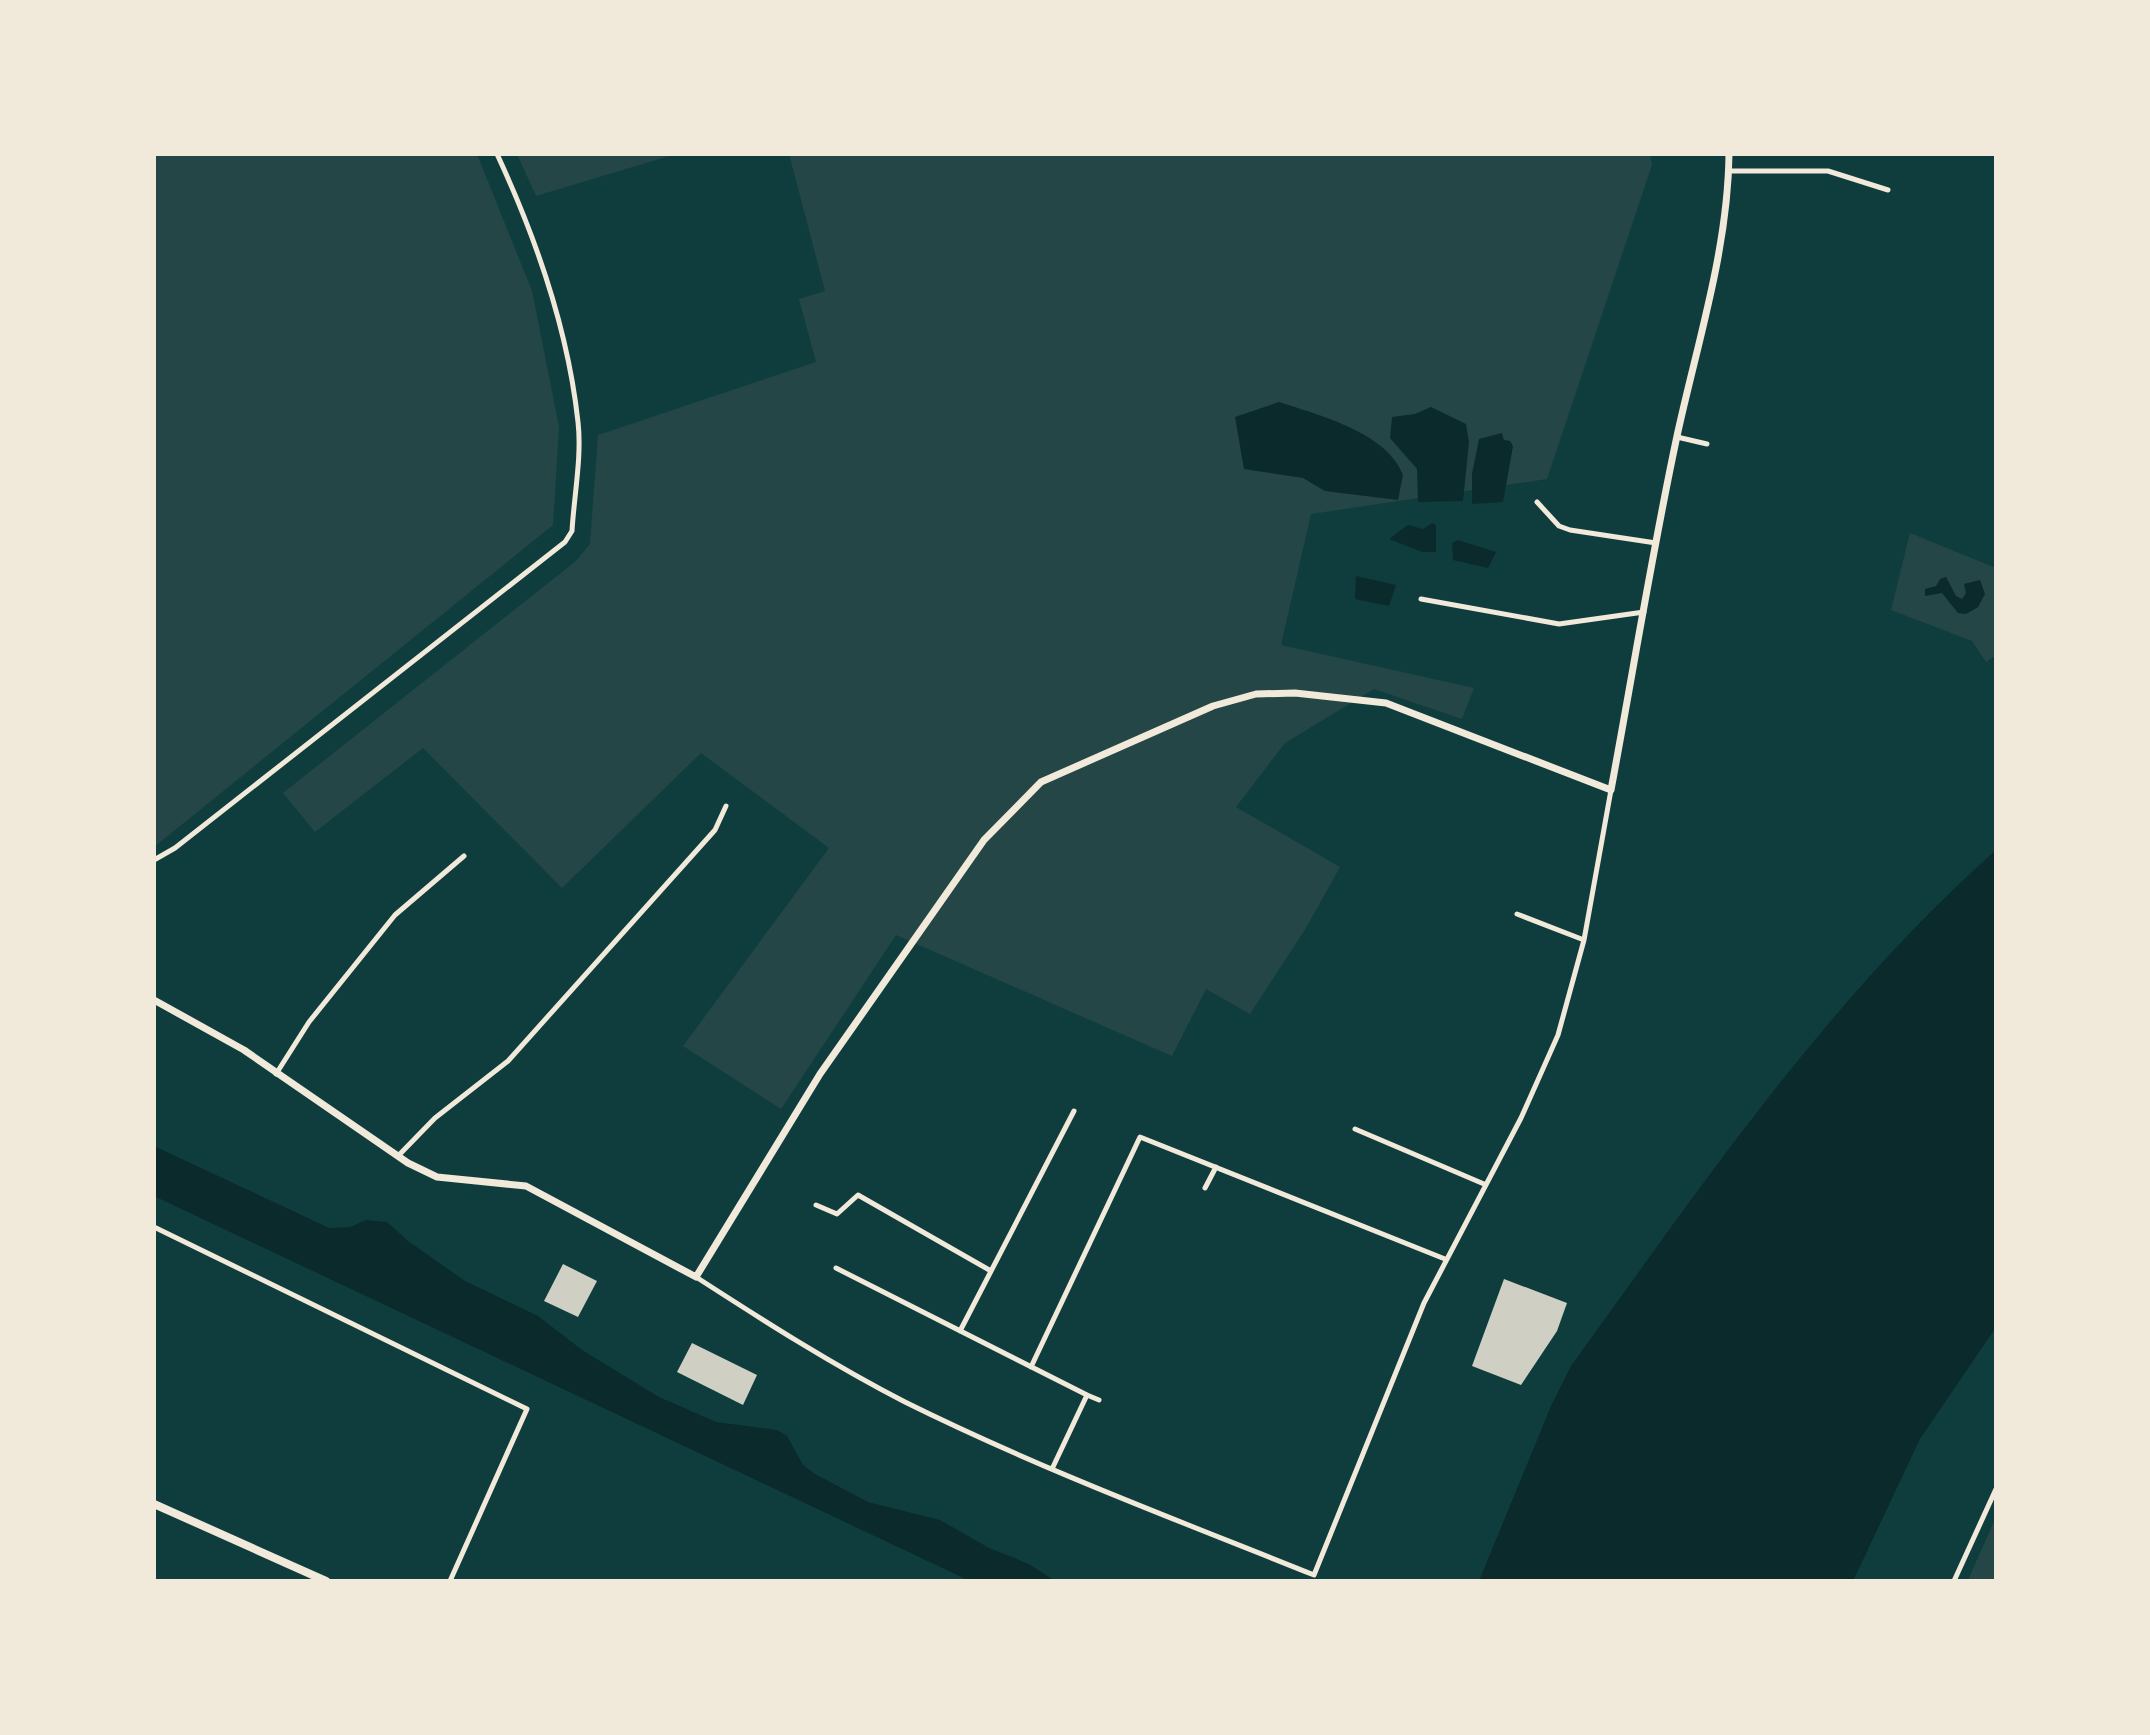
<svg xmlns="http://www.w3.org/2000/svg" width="2150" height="1735" font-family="'Space Grotesk',sans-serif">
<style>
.green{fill:#244646}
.water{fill:#0a2a2b}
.building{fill:#cfcfc3}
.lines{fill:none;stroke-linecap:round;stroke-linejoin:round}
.minor{stroke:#f1e9da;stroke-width:5}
.tertiary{stroke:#f1e9da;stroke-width:7}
.primary{stroke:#f1e9da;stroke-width:8}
</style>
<rect width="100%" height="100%" fill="#0f3d3e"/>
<path class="green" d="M154,154H477L532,291L559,427L553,525L154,847Z
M517,154H676L536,196Z
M789,154H1650L1652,165L1547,479L1311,514L1281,645L1474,688L1462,719L1374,689L1285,743L1236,807L1340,867L1306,928L1250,1014L1206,989L1172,1056L896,935L781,1109L683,1046L829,848L701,753L562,888L423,748L315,832L283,793L576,561L590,544L598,435L816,362L799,299L825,291Z
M1910,533L1996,568V655L1986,662L1972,641L1891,610Z
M1996,1517V1581H1968V1580Z"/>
<path class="water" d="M1279,402C1318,415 1387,432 1403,475L1398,500L1325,491L1303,478L1244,469L1235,417Z
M1431,407L1466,424L1469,442L1463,501L1418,502L1417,469L1390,438L1392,417L1415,414Z
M1502,433L1504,440L1510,441L1513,446L1503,502L1472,504V474L1479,439Z
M1432,523L1436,525V552H1422L1389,539L1408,525L1423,529Z
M1458,540L1496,552L1488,568L1453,560L1452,543Z
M1356,576L1396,585L1389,606L1355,599Z
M1946,577L1956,596L1962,599L1966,593L1964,584L1980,580L1985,594L1978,607L1966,614L1958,613L1942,593L1925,596V589L1936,586L1940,579Z
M1996,850V1327L1920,1439L1853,1581H1479L1551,1406L1571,1366C1702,1185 1828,999 1996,850Z
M154,1146L329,1228L350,1227L366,1220L387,1222L408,1241L465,1281L538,1316L582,1350L659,1397L716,1422L777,1430L787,1436L803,1465L815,1474L868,1502L940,1520L989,1548L1029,1564L1055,1581H970L154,1196Z"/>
<path class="building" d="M563,1264L597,1281L578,1317L544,1301Z
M1504,1279L1567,1303L1557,1331L1521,1385L1472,1366Z
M692,1343L757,1375L743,1405L677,1372Z"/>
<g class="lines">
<path class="minor" d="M1729,171H1828L1888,190
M1677,437L1707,444
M1537,502L1559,526L1570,530L1656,543
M1421,599L1559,624L1644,612
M154,860L175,848L565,542L572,531C574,496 582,456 578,422C568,329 536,238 497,154
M1517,914L1584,940
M276,1074L309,1022L395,915L464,856
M1355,1129L1484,1184
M398,1156L435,1118L508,1061L715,830L726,806
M1205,1188L1216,1167
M816,1205L837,1214L858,1195L991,1271
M154,1227L527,1409L450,1581
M836,1268L1087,1395
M696,1277C764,1321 833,1365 905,1402C1038,1468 1177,1520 1314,1575L1424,1303L1521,1118L1558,1035L1584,940L1611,790
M960,1331L1074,1111
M1031,1367L1140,1137L1445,1259
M1052,1469L1087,1395L1099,1400
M1954,1581L1996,1489"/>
<path class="tertiary" d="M154,1000L244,1050L408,1163L437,1177L526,1186L696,1277L820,1074L984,840L1041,782L1213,706L1256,694L1295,693L1386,703L1611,790C1633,672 1652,553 1677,436C1697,344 1728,249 1729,154"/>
<path class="primary" d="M154,1504L326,1581"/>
</g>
<rect width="2150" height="1735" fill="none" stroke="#f1e9da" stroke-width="312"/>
</svg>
